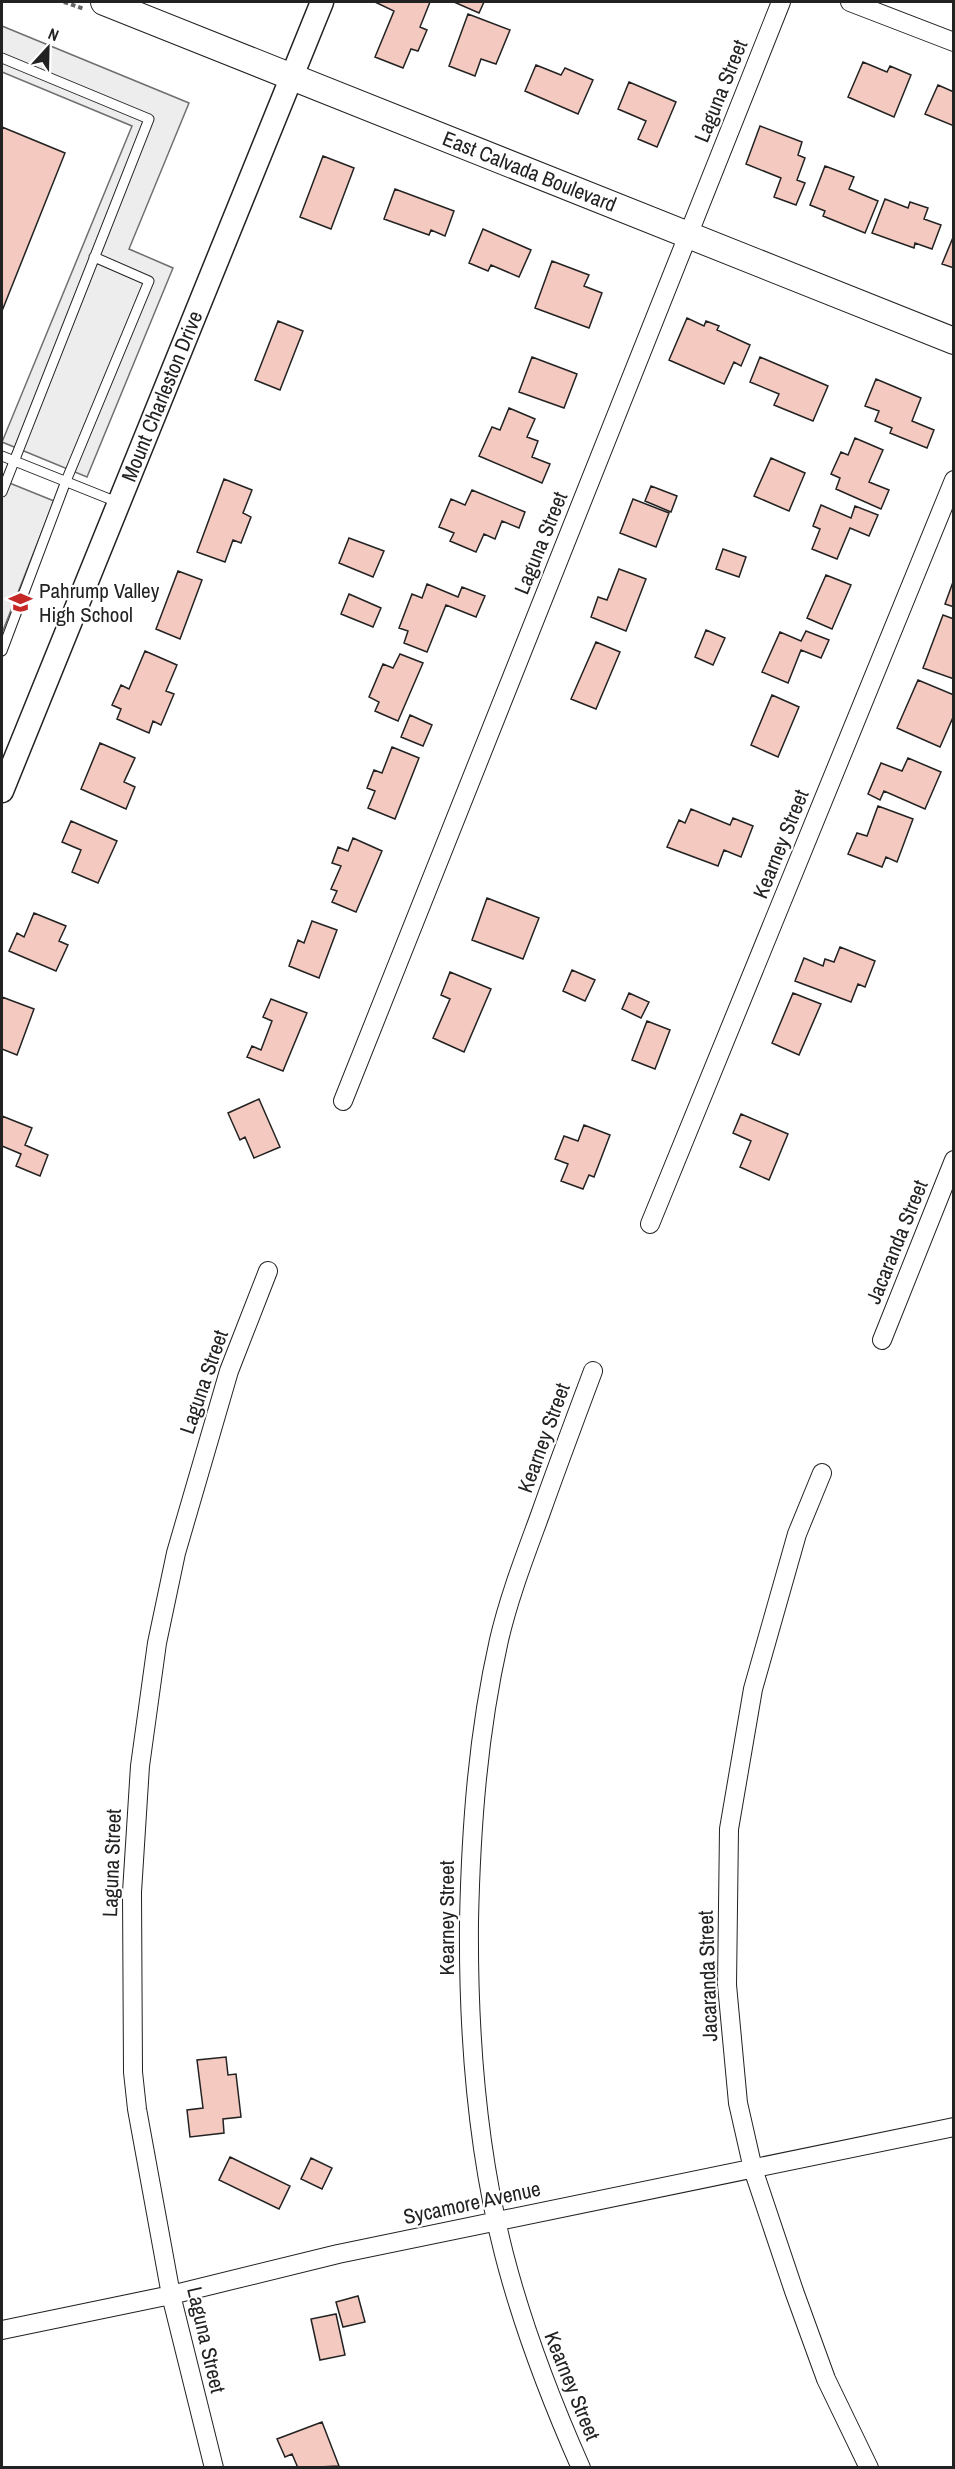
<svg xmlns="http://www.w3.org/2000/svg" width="955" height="2469" font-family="'Archivo Narrow',sans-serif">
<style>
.parking{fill:#ededed;stroke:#6f6f6f;stroke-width:1.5}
.building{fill:#f3c9c0;stroke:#222;stroke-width:1.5}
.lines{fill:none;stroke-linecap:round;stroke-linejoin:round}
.service-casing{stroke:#222;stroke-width:11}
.minor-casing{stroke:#222;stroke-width:20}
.tertiary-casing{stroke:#222;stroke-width:25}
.secondary-casing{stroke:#222;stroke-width:28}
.path{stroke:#646464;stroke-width:4;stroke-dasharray:4.5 3;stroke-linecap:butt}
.service{stroke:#fff;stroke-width:9}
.minor{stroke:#fff;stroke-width:18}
.tertiary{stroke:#fff;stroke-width:22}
.secondary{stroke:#fff;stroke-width:26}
.labels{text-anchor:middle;stroke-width:4.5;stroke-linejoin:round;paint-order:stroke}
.street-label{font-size:21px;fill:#222;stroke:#fff}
.poi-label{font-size:21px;fill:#222;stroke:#fff;text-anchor:start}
</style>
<rect width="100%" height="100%" fill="#fff"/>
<path class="parking" d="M2,26L189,103L129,249L173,268L87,477L2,442L132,126L2,72Z
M2,480L54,501L2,633Z"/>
<path class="building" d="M375,2H430L420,27L427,30L418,51L411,49L403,68L375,57L394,11Z
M454,2H484L479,13Z
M468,14L510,30L496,64L481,59L475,76L449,66Z
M863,62L887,72L890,66L911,75L894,117L848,97Z
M536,65L561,75L565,68L593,80L578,114L525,91Z
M629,82L676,102L657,147L638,139L646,121L618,109Z
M938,85L954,92V126L925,114Z
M760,126L802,142L798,155L805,158L797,180L805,183L796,205L774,197L781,178L746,164Z
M2,127L65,153L2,311Z
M323,156L354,168L331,229L300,217Z
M825,166L854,177L849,189L878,201L865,233L823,216L825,211L810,205Z
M395,189L454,211L445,236L431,230L429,235L384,219Z
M885,199L908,208L910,202L928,208L924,219L941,225L932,249L915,243L914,248L872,233Z
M483,229L531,250L519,277L491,265L488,271L469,263Z
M954,235V268L942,264Z
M552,261L589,275L584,286L602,293L589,328L535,308Z
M687,318L704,326L706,321L719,326L717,330L750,345L741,366L734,362L724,384L669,360Z
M278,321L303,331L280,390L255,380Z
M532,357L577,374L564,408L519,392Z
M760,357L828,386L813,421L774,405L779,394L750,382Z
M876,379L921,398L912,421L934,430L927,448L890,433L892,428L875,421L879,411L865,406Z
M509,408L535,419L527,437L538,441L532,457L550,464L542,483L479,456L492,427L500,430Z
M855,438L883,450L869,482L889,490L881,509L836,489L840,478L831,474L841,452L848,455Z
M771,458L805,473L789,511L754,496Z
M224,479L252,490L243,513L251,517L241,543L233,540L225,562L197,552Z
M651,486L677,496L671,512L645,501Z
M472,490L525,512L519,528L502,521L495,539L484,534L476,552L450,541L454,533L439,527L451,499L465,505Z
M633,499L669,513L656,547L620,533Z
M821,505L851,518L855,506L878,515L869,536L850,528L837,559L812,549L820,529L813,526Z
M349,538L384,551L373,577L339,563Z
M723,549L746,557L739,577L716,569Z
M619,569L646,579L626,631L591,617L598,597L607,600Z
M178,571L202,580L180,639L156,629Z
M826,575L851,585L832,629L807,618Z
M953,582H954V607L945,604Z
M427,584L458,597L462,587L485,596L476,617L446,605L427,652L404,643L408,631L399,628L412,594L422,598Z
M349,594L381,608L373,627L341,614Z
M943,615L954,619V679L923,668Z
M706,630L725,638L713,665L695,657Z
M806,631L829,640L821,658L801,650L788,683L762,672L780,632L801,641Z
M596,642L620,652L596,709L571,699Z
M145,651L177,665L166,691L174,694L161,725L153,721L149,733L117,719L121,709L112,705L121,685L129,689Z
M400,654L423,663L398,721L375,711L379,702L369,697L383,664L393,668Z
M918,680L954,695V715L940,747L897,728Z
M772,695L799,707L778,757L751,745Z
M410,715L432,725L423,746L401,737Z
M100,743L135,758L124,782L135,787L126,809L81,789Z
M392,747L419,758L395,819L368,808L375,791L367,788L374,770L382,773Z
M908,758L941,772L925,809L884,791L880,800L868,794L881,763L902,771Z
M878,806L913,819L897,862L886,857L882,867L848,854L857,833L867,836Z
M691,809L730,825L733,818L753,826L741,857L724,850L718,866L667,847L679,820L685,823Z
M71,821L117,841L98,883L72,872L81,850L62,842Z
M353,838L382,851L356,912L332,902L337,891L331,889L341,866L332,863L338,847L348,851Z
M487,898L539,918L523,959L472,940Z
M34,913L66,926L59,941L68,945L56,971L9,951L17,933L24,937Z
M312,921L337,930L319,978L289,966L298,940L304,943Z
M840,947L875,961L865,987L858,984L851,1002L795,981L804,958L823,966L825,959L834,962Z
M572,970L595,980L585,1001L563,991Z
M450,972L491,989L464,1052L433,1038L450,999L441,995Z
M629,993L649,1002L641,1018L622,1009Z
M793,993L821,1004L799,1055L772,1043Z
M2,997L34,1009L17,1055L2,1049Z
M271,999L307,1013L283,1071L247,1057L252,1046L261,1050L272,1021L263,1017Z
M647,1021L670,1030L655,1069L632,1060Z
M259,1099L280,1147L254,1158L245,1137L240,1140L228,1113Z
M741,1114L788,1134L769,1180L740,1167L751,1141L733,1133Z
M2,1116L32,1128L25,1145L48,1155L40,1176L16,1166L21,1154L2,1146Z
M584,1125L610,1135L594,1177L589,1175L583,1189L561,1181L568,1164L555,1159L564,1136L578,1141Z
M226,2057L228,2075L236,2074L241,2117L223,2119L224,2133L190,2137L187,2110L203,2108L197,2060Z
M230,2157L290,2186L279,2209L219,2180Z
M311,2158L332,2168L322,2189L301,2179Z
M358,2296L365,2322L343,2327L336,2302Z
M336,2314L345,2355L320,2360L311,2319Z
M322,2422L339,2466L298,2468L292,2454L285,2457L277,2439Z"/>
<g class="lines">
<defs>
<path id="service" d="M2,58L149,119L2,492
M2,456L117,502
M2,651L66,481L149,281L94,257"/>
<path id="minor" d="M850,2L954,42
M343,1101L781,2
M650,1224L954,480
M882,1340L954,1160
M822,1473L797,1534L753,1689L729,1829L727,1985L738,2103L753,2169L794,2291L826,2379L869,2468
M2,2330L171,2295L338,2254L954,2127
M214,2468L171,2295L137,2109L133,2072L132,1892L140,1766L157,1643L176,1553L229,1371L268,1271
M581,2468C550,2398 523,2328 504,2254C476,2145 468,2033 469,1921C471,1826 478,1733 499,1640C509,1597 525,1556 540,1515C557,1467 575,1419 593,1371"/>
<g id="tertiary">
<path id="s1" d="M2,791L322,2"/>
</g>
<g id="secondary">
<path id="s2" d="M104,2L954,341"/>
</g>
</defs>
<use href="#service" class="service-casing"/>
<use href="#minor" class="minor-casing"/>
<use href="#tertiary" class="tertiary-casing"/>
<use href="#secondary" class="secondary-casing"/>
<path class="path" d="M64,2L84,9"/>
<use href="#service" class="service"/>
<use href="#minor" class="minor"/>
<use href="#tertiary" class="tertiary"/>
<use href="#secondary" class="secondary"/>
</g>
<defs>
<symbol id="school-bare" viewBox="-9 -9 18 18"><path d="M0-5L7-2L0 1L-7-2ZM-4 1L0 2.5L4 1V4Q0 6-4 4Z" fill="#c62828" stroke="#fff" stroke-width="2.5" paint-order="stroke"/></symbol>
</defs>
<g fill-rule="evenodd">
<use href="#school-bare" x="4" y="586" width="33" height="33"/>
</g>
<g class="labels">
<g class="street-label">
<text transform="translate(721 91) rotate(-68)" y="7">Laguna Street</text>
<text dy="7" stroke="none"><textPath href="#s2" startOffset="458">East Calvada Boulevard</textPath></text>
<text dy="7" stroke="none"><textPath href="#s1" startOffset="426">Mount Charleston Drive</textPath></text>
<text transform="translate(541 543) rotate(-68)" y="7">Laguna Street</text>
<text transform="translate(781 844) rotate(-68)" y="7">Kearney Street</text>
<text transform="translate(897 1242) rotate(-68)" y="7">Jacaranda Street</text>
<text transform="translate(204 1382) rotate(-71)" y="7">Laguna Street</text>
<text transform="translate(544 1438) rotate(-70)" y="7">Kearney Street</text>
<text transform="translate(112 1863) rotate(-88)" y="7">Laguna Street</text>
<text transform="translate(447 1918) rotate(-90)" y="7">Kearney Street</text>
<text transform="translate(708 1976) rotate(-92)" y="7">Jacaranda Street</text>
<text transform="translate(472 2203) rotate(-12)" y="7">Sycamore Avenue</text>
<text transform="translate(206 2340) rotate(77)" y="7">Laguna Street</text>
<text transform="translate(572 2386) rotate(68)" y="7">Kearney Street</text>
</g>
<g class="poi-label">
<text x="39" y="598">Pahrump Valley<tspan x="39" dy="24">High School</tspan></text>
</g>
</g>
<rect width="955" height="2469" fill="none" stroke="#222222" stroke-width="6"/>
<g transform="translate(48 48) rotate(22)" stroke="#ffffff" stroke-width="4.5" paint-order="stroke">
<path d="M0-4.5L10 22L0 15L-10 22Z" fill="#222222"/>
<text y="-9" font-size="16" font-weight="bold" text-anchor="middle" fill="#222222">N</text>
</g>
</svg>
